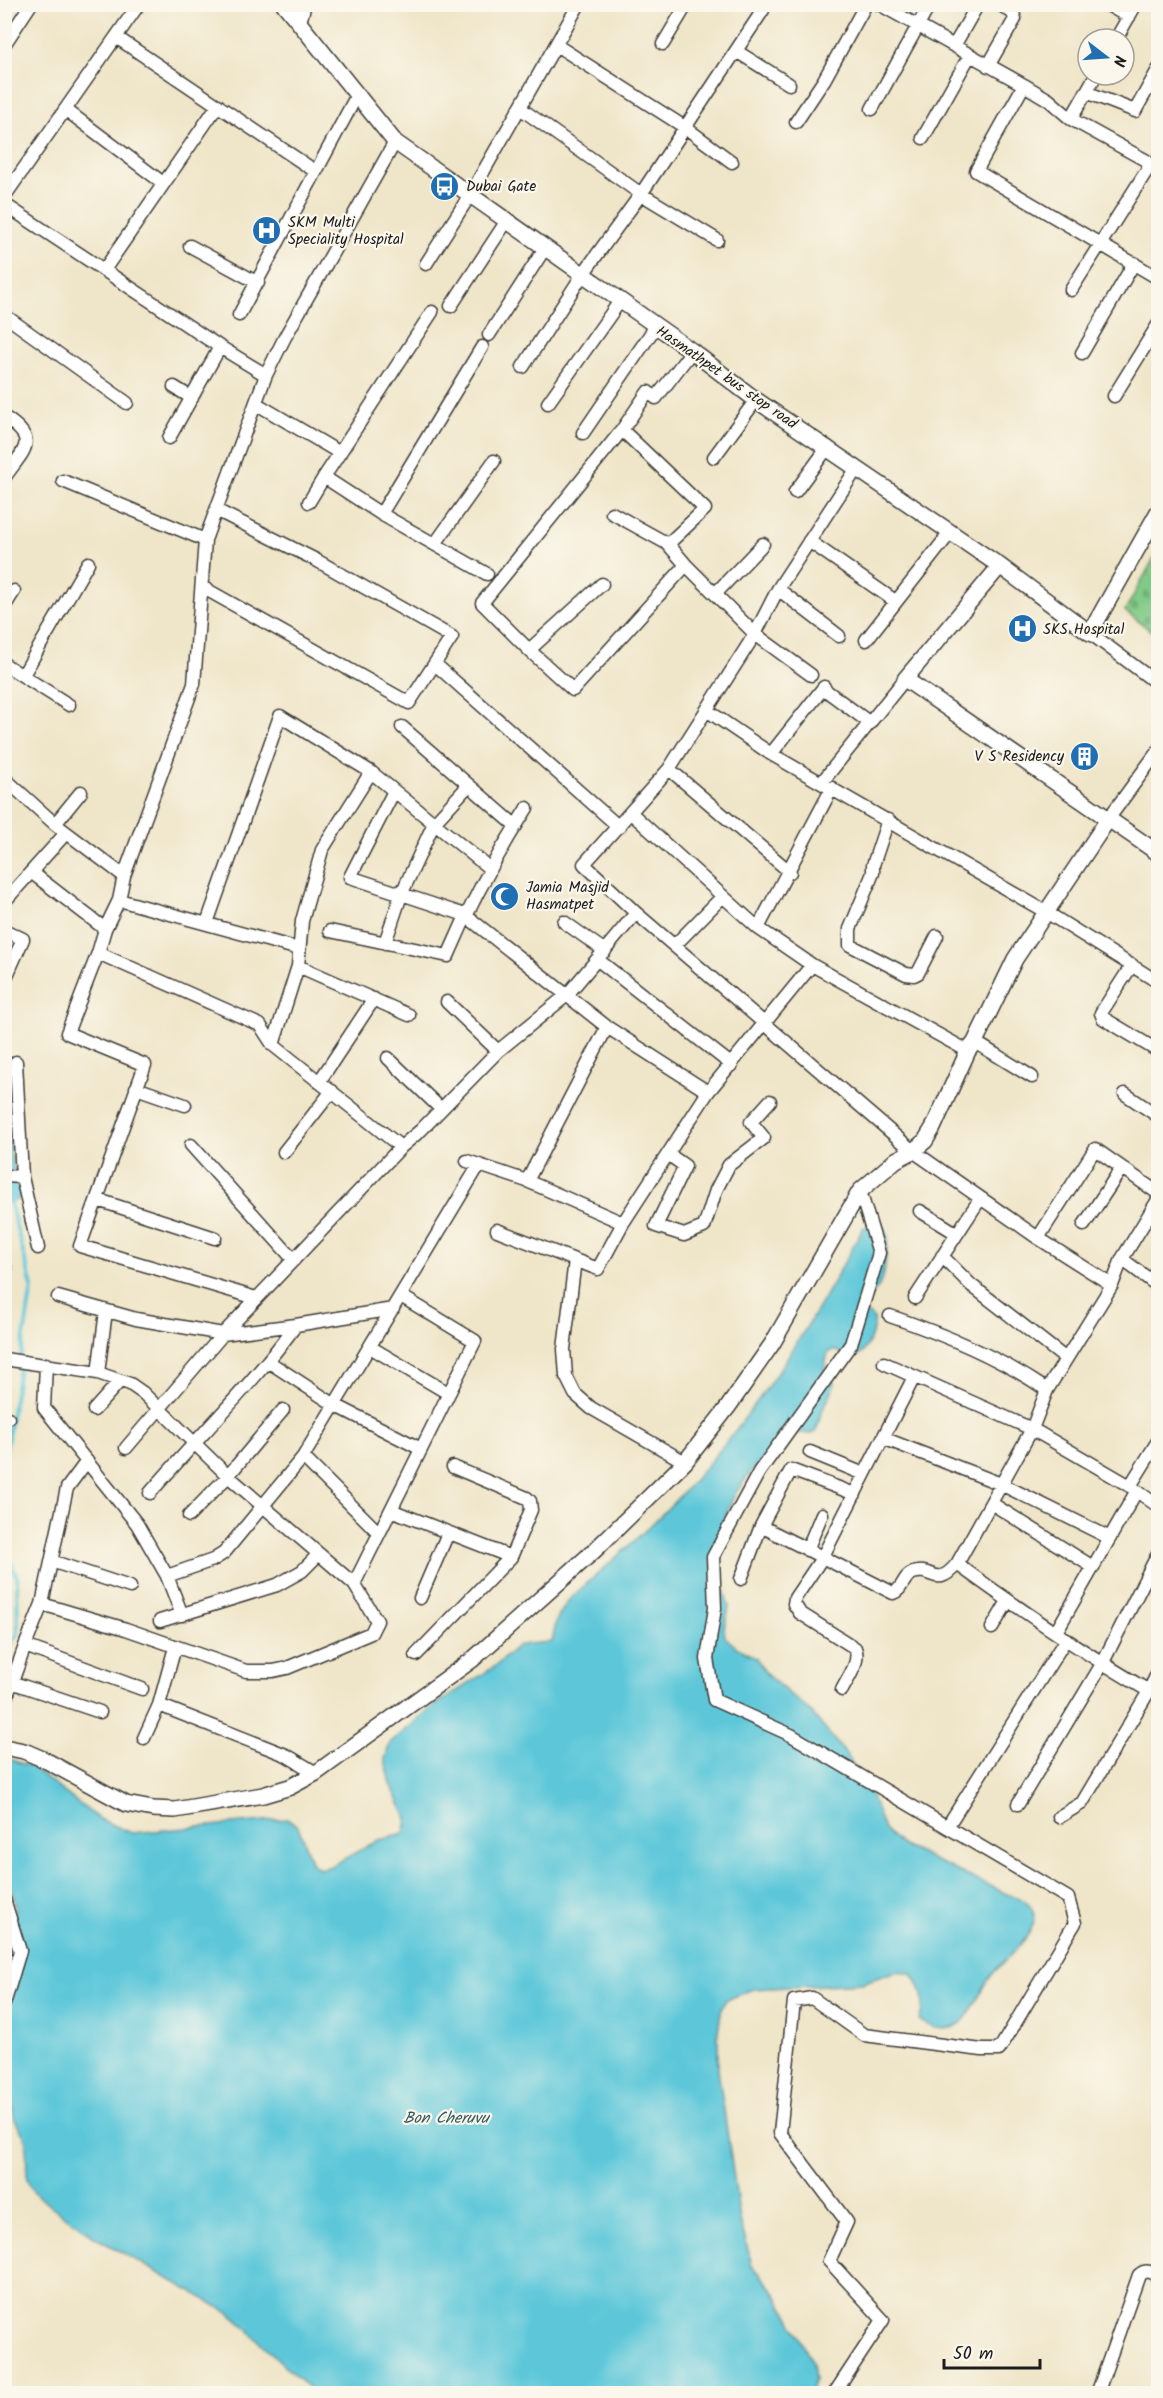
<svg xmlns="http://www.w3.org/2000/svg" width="1163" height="2398" font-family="Kalam,sans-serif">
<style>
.cemetery{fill:url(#cemetery-stones);stroke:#4e7452;stroke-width:1.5}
.water{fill:#5dc7d9;stroke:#3c727a;stroke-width:1.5}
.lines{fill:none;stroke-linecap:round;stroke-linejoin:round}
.stream{stroke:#5dc7d9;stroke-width:4}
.minor-casing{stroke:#3c3a36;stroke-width:15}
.tertiary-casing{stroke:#3c3a36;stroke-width:18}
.minor{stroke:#fff;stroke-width:12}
.tertiary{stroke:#fff;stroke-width:15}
.labels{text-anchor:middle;stroke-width:4.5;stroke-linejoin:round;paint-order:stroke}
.poi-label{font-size:15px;fill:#1c1c1c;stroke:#fbf7ec;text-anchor:start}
.street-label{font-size:15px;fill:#1c1c1c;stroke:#fbf7ec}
.water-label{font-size:16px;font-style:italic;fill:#33585e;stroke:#fbf7ec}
</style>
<defs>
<pattern id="cemetery-stones" width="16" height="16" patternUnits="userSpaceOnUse" patternTransform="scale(1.5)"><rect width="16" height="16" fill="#81cb88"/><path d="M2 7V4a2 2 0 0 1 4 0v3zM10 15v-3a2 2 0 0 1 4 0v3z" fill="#6fae75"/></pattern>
</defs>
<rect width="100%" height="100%" fill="#fbf7ec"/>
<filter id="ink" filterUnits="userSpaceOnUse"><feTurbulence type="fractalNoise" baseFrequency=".0167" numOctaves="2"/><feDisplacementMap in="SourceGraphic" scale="12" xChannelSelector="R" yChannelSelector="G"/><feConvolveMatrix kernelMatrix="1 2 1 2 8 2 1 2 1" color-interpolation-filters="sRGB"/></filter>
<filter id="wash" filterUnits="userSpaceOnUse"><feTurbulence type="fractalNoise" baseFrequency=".008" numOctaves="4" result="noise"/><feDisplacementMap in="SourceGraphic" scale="24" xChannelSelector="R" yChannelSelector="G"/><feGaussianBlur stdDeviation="1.35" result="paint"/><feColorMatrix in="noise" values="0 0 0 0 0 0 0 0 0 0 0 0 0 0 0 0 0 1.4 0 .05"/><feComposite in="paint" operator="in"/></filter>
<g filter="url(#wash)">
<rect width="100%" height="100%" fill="#efe5c8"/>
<path class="cemetery" d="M1158,551V636L1125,611Z"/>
<path class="water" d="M4,1076L16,1095L10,1152L22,1199L7,1203L4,1195Z
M877,1223L884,1228L888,1238L884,1272L879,1286L862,1308L874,1319C874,1333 868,1352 854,1358L834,1350L828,1352L824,1370L834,1382C833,1393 828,1399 823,1409C819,1416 819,1425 815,1432L811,1434L792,1432C769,1454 741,1477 729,1507C720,1528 717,1550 713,1571L725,1593L729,1607L724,1628L725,1637L736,1647L756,1658L768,1676L810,1711L845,1753L868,1785L884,1830L903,1846L1009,1895C1019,1897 1022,1898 1029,1905C1049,1928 1004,1958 991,1976C982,1988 970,2018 958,2025C944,2032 930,2028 919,2020C926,2002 923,1989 912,1974L897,1971L862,1983L753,1989L726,2000L722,2007L718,2031V2069L740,2220L752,2265L771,2287L789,2316L813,2363L815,2380L810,2393H313L231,2314L100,2240L41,2199L33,2191L27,2180L26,2140L14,2118L10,2096L9,2026L5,1997V1924L12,1919L16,1906L5,1867V1763L10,1759L31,1767L99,1819L132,1833L287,1819L298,1826L312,1864L321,1869L331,1866L379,1840L401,1835L405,1831L407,1818L392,1787L385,1759L390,1743L434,1706L497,1665L516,1647L526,1644L552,1642L557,1619L568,1601C611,1561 657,1523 696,1478C763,1403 816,1316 863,1228Z"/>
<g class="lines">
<path class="stream" d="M4,1462L32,1287L9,1198
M4,1546L17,1577L18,1634L4,1650"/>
</g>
</g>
<g filter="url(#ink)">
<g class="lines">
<defs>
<path id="minor" d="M879,4L1024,85L1049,100L1071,119L1147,161L1149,167L1071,290
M1106,4L1129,17
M300,22L305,4
M116,37L315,171
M1116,39L1136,4
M663,44L687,4
M4,45L31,4
M556,45L686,128L732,162
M954,46L978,4
M736,51L789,84
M988,66L1015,19L1013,13L999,4
M1024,85L976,171L1158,278
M1086,92L1135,111L1158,70
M520,108L641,194L717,240
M872,109L930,4
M66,110L163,183
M1071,119L1096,75
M796,122L824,80L866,4
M923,138L970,55
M4,197L139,4
M4,204L220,347L266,375
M190,246L258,283
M426,264L470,195L579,4
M104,270L218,105
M451,306L506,222
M432,312L324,477L381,514L487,574
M4,315L127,403
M239,315L357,95
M489,335L545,248
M1082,353L1134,263
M523,367L583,274L641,194L763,10L754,4
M174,387L192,398
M1114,396L1158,325
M548,403L620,301
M257,404L340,453
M4,417C40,441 25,448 4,478
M622,430L705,509L668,544L686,565
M583,433L656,326
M169,438L220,347
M714,457L756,400
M857,468L778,589L755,634L669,769L584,864L636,913L913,1151L1038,1238L1112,1285
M63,481L205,540
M795,492L828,447
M309,502L324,477
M612,513L668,544
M381,514L482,347
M809,541L895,601
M435,544L494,461
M602,584L529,650L482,603L622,430L648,392L656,398L692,351
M202,587L409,703L452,637L316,560L216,510
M778,589L839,636
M715,594L763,544
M4,607L14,591
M1090,633L1158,684
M866,640L950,533
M529,650L573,690L686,565L755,634L811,675
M4,664L69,705
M435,664L619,827
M23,675L88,563
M828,692L870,723
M708,711L771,754L1046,912L1158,982
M402,727L516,826
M771,754L824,687
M669,769L790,872
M4,778L55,824L124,876
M822,782L905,679
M394,791L350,877L465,915L607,1027L708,1092
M631,813L758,928L812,965L968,1051
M1109,818L1158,751
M888,820L873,865V873L850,929V945L906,974L914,975L918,973L937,936
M55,824L81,792
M31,872L66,833
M119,900L299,949
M4,902L31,872L105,929
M564,922L605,951
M207,923L280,716L371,772L489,868
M758,928L832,788
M4,930L23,939L4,982
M330,931L448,956C470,904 496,856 527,808
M385,943L401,895L434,823L468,786
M674,946L723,896
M98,953L260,1025L273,1045L401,1147
M598,960L732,1065
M1132,965L1101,1013L1103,1018L1158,1051
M298,966L409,1015
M447,1002L498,1051
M975,1042L1032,1077
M273,1045L298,966L302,921L322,850L371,772
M388,1058L440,1108
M16,1062L22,1177L38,1248
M319,1082L374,999
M136,1088L185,1105
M1125,1094L1158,1116
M191,1145L294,1260
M284,1152L332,1091
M668,1154L685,1166L656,1226L684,1235L704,1227L716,1190L729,1165L764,1138L751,1122L770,1101
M467,1161L527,1181L623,1223
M4,1176L22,1177
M527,1181L607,1027
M98,1200L215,1238
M920,1211L956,1233
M1084,1225L1121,1169
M497,1230L598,1269L623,1223L708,1092L812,965
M1038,1238L1095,1149L1158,1193
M942,1256L971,1285L1066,1359
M1122,1259L1158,1286
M575,1260L564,1349L566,1376L575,1394L591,1408L685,1462
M4,1269H6
M58,1297L136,1319L223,1334L296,1325L393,1309
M256,1298L80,1246L145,1065L67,1033L98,953L105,929L119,900L124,876L194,684L205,540L216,510L266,375L285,337L395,142
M915,1298L980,1199
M890,1316C945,1335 999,1357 1047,1390
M370,1347L448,1393
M4,1359L98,1373L130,1384L143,1393L228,1476L354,1584
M269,1362L335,1405L421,1449
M884,1363L1032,1429L1130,1486
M46,1364L44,1408L137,1524L167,1576L182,1615
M98,1373L106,1311
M94,1410L120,1381
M4,1418H8
M883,1438L1001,1484L1110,1538
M1158,1441L1130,1486L1158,1506
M126,1448L223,1334L401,1147L421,1130L498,1051L567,995L636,913
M810,1452L864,1474
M303,1457L379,1533
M150,1493C198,1437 252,1385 296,1325
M855,1494L791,1470L761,1526L893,1593C903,1590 903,1576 913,1573C933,1566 935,1590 957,1564L1032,1429L1047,1390L1112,1285L1122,1259L1158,1200
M991,1503L1093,1567
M391,1510L511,1557
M189,1516L228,1476L283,1410
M807,1550L822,1514
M51,1561L130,1587
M957,1564C1019,1609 1082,1652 1149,1691L1082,1803L1059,1817
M167,1576L213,1560L224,1553L303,1457L479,1165
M741,1579L761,1526
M420,1598L448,1533
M42,1604L126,1629L246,1671H273L287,1668L371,1633L377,1621L354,1584L475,1341L401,1296
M160,1621L277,1585L302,1571L318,1555
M992,1628L1008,1601
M1056,1632L1136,1492
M25,1646L142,1689
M416,1655L511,1557L531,1510L530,1501L527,1498L453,1467
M11,1682L100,1712
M842,1690C848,1678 861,1661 855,1648L800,1613L794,1604L795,1598L822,1558L914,1377
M1149,1691L1158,1672
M4,1704L25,1646L42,1604L67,1488L87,1461
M159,1705L286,1755L316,1773
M144,1738L159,1705L175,1647
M1018,1804L1102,1664L1158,1554
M947,1827L1066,1639
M4,1899L20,1951L4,2004
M834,2394L883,2320L829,2261L847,2222L780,2133L794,2001L812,1998L864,2035L982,2050H999L1075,1923L1068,1898L791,1735L714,1700L707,1659L715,1608L713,1557L759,1472L851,1344L879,1253L860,1191
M1097,2394L1139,2275C1146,2269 1151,2272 1158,2276"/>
<path id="tertiary" d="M284,4L395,142L692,351L756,400L1000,566L1090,633L1158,512
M1000,566L905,679L1158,853
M4,1747L24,1751L45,1760L126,1804L153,1809L175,1810L263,1795L290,1787L316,1773L472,1660L595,1550L685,1462L728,1407L772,1344L860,1191L896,1160L913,1151L925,1141L933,1128L968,1051L975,1042L1015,959L1109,818"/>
</defs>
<use href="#minor" class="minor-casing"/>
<use href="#tertiary" class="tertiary-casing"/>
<use href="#minor" class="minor"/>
<use href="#tertiary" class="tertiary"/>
</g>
</g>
<defs>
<symbol id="bus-disc" viewBox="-11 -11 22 22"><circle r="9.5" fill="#1f6fb2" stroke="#fbf7ec"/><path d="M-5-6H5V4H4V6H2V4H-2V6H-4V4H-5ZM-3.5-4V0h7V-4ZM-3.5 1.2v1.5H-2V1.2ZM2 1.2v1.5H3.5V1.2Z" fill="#fff"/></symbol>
<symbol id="hospital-disc" viewBox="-11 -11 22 22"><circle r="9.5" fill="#1f6fb2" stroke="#fbf7ec"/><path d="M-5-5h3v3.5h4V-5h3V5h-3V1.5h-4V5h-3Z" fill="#fff"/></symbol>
<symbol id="building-disc" viewBox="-11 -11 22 22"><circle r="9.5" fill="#1f6fb2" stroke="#fbf7ec"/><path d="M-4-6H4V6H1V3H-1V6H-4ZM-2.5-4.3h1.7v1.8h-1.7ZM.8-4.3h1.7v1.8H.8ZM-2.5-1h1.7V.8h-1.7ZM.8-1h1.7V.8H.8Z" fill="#fff"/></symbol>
<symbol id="mosque-disc" viewBox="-11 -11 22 22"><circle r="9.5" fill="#1f6fb2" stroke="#fbf7ec"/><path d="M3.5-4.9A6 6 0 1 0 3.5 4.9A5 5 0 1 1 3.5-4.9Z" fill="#fff"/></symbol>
</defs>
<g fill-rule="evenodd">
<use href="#bus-disc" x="428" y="170" width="33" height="33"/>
<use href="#hospital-disc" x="250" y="214" width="33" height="33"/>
<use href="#hospital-disc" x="1006" y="612" width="33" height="33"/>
<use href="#building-disc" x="1068" y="740" width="33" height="33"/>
<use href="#mosque-disc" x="488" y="880" width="33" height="33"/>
</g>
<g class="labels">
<g class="poi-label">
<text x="466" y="191">Dubai Gate</text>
<text x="288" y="227">SKM Multi<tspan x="288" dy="17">Speciality Hospital</tspan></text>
<text x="1043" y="634">SKS Hospital</text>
<text x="1064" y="761" text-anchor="end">V S Residency</text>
<text x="526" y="892">Jamia Masjid<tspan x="526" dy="17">Hasmatpet</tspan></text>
</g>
<g class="street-label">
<text transform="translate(727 377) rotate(35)" y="5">Hasmathpet bus stop road</text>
</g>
<g class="water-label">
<text x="446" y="2123">Bon Cheruvu</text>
</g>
</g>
<rect width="1163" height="2398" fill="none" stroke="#fbf7ec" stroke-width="24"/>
<g transform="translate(1106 57) rotate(107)"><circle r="28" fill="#fbf7ec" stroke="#a29f99" stroke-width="1.5"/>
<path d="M0-4.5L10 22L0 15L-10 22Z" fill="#1f6fb2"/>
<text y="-9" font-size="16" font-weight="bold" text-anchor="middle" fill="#1c1c1c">N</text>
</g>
<path d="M944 2359v9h96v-9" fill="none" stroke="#1c1c1c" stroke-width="3"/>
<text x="953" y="2359" font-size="18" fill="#1c1c1c" stroke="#fbf7ec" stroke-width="4.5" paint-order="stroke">50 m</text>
</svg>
